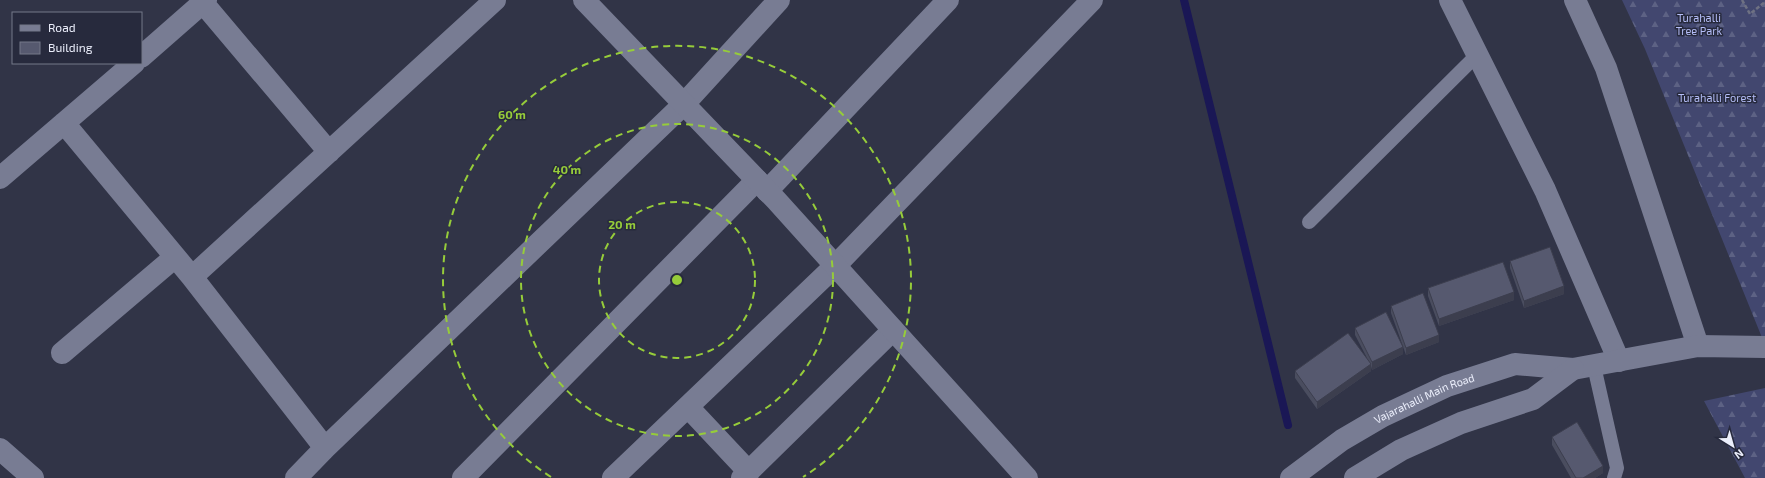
<svg xmlns="http://www.w3.org/2000/svg" width="1765" height="478" font-family="'Exo 2',sans-serif">
<style>
.forest{fill:url(#forest-firs)}
.lines{fill:none;stroke-linecap:round;stroke-linejoin:round}
.stream{stroke:#1a1755;stroke-width:8}
.path{stroke:#6e7183;stroke-width:2.5;stroke-dasharray:4 2;stroke-linecap:butt}
.lane{stroke:#787c93;stroke-width:14}
.street{stroke:#787c93;stroke-width:22}
.secondary{stroke:#787c93;stroke-width:22}
.wall{fill:#4a4d5f}
.shaded-wall{fill:#3c3e4e}
.building{fill:#56596f;stroke:#3c3e4e}
.ring{fill:none;stroke:#96cc3a;stroke-width:2;stroke-dasharray:7 5}
.labels{text-anchor:middle;stroke-width:3;stroke-linejoin:round;paint-order:stroke}
.park-label{font-size:11px;fill:#b5bef8;stroke:#272a3d}
.street-label{font-size:11px;fill:#ebeefb;stroke:#272a3d}
.centre{fill:#96cc3a;stroke:#272a3d;stroke-width:2}
.ring-label{font-size:12px;text-anchor:middle;font-weight:bold;fill:#96cc3a;stroke:#272a3d;stroke-width:3;stroke-linejoin:round;paint-order:stroke}
</style>
<defs>
<pattern id="forest-firs" width="22" height="20" patternUnits="userSpaceOnUse"><rect width="22" height="20" fill="#42476f"/><path d="M5 1l3.5 6h-7zM16 11l3.5 6h-7z" fill="#5d6284"/></pattern>
</defs>
<rect width="100%" height="100%" fill="#313447"/>
<path class="forest" d="M1622,0H1765V345L1645,49Z
M1765,388V478H1745L1704,401Z"/>
<g class="lines">
<path class="stream" d="M1184,0L1288,425"/>
<path class="path" d="M1742,0L1750,14L1765,2"/>
<path class="lane" d="M1309,222L1477,55
M1594,366L1617,468L1614,478"/>
<path class="street" d="M495,0L192,277L325,448L684,104L779,0
M1450,0L1545,190L1619,361
M1575,0L1606,68L1698,346
M203,3L329,152
M141,57L206,0
M64,123L192,277
M0,178L134,63
M767,191L948,0
M62,353L175,257
M688,407L749,472
M0,449L33,478
M296,478L325,448
M463,478L757,180
M613,478L835,266L1092,0
M742,478L893,330"/>
<g class="secondary">
<path d="M584,0L776,200L1027,478"/>
<path id="s1" d="M1291,478L1342,440L1383,416L1447,386L1515,364L1573,369L1698,346L1765,347"/>
<path d="M1355,478L1401,450L1461,423L1533,399L1573,369"/>
</g>
</g>
<path class="wall" d="M1510,261L1564,294L1524,308L1510,268Z
M1428,288L1514,300L1439,326L1428,296Z
M1391,306L1439,342L1406,355L1391,313Z
M1355,328L1403,354L1372,370L1371,366V371L1317,409L1295,378V371L1367,358L1355,335Z
M1552,437L1603,473L1595,478H1571L1552,445Z"/>
<path class="shaded-wall" d="M1564,286V294L1524,308V301Z
M1514,292V300L1439,326V319Z
M1439,335V342L1406,355V348Z
M1403,347V354L1372,370V362Z
M1371,364V371L1317,409V402Z
M1603,466V473L1595,478H1583Z"/>
<path class="building" d="M1550,247L1564,286L1524,301L1510,261Z
M1503,262L1514,292L1439,319L1428,288Z
M1423,293L1439,335L1406,348L1391,306Z
M1386,312L1403,347L1372,362L1355,328Z
M1348,333L1371,364L1317,402L1295,371Z
M1577,422L1603,466L1583,478H1576L1552,437Z"/>
<g class="ring">
<circle cx="677" cy="280" r="78"/>
<circle cx="677" cy="280" r="156"/>
<path d="M551 477A234 234 0 1 1 803 477"/>
</g>
<g class="labels">
<g class="park-label">
<text x="1699" y="22">Turahalli<tspan x="1699" dy="13">Tree Park</tspan></text>
<text x="1717" y="102">Turahalli Forest</text>
</g>
<g class="street-label">
<text dy="4" stroke="none"><textPath href="#s1" startOffset="156">Vajarahalli Main Road</textPath></text>
</g>
</g>
<circle cx="677" cy="280" r="6" class="centre"/>
<g class="ring-label">
<text x="512" y="119">60 m</text>
<text x="567" y="174">40 m</text>
<text x="622" y="229">20 m</text>
</g>
<rect x="12" y="12" width="130" height="52" fill="#272a3d" stroke="#757889"/>
<rect x="20" y="25" width="20" height="6" fill="#787c93" stroke="#757889"/>
<text x="48" y="32" font-size="12" fill="#ebeefb">Road</text>
<rect x="20" y="42" width="20" height="12" fill="#56596f" stroke="#757889"/>
<text x="48" y="52" font-size="12" fill="#ebeefb">Building</text>
<g transform="translate(1733 446) rotate(143)" stroke="#272a3d" stroke-width="3" paint-order="stroke">
<path d="M0-3L7 15L0 10L-7 15Z" fill="#ebeefb"/>
<text y="-6" font-size="11" font-weight="bold" text-anchor="middle" fill="#ebeefb">N</text>
</g>
</svg>
